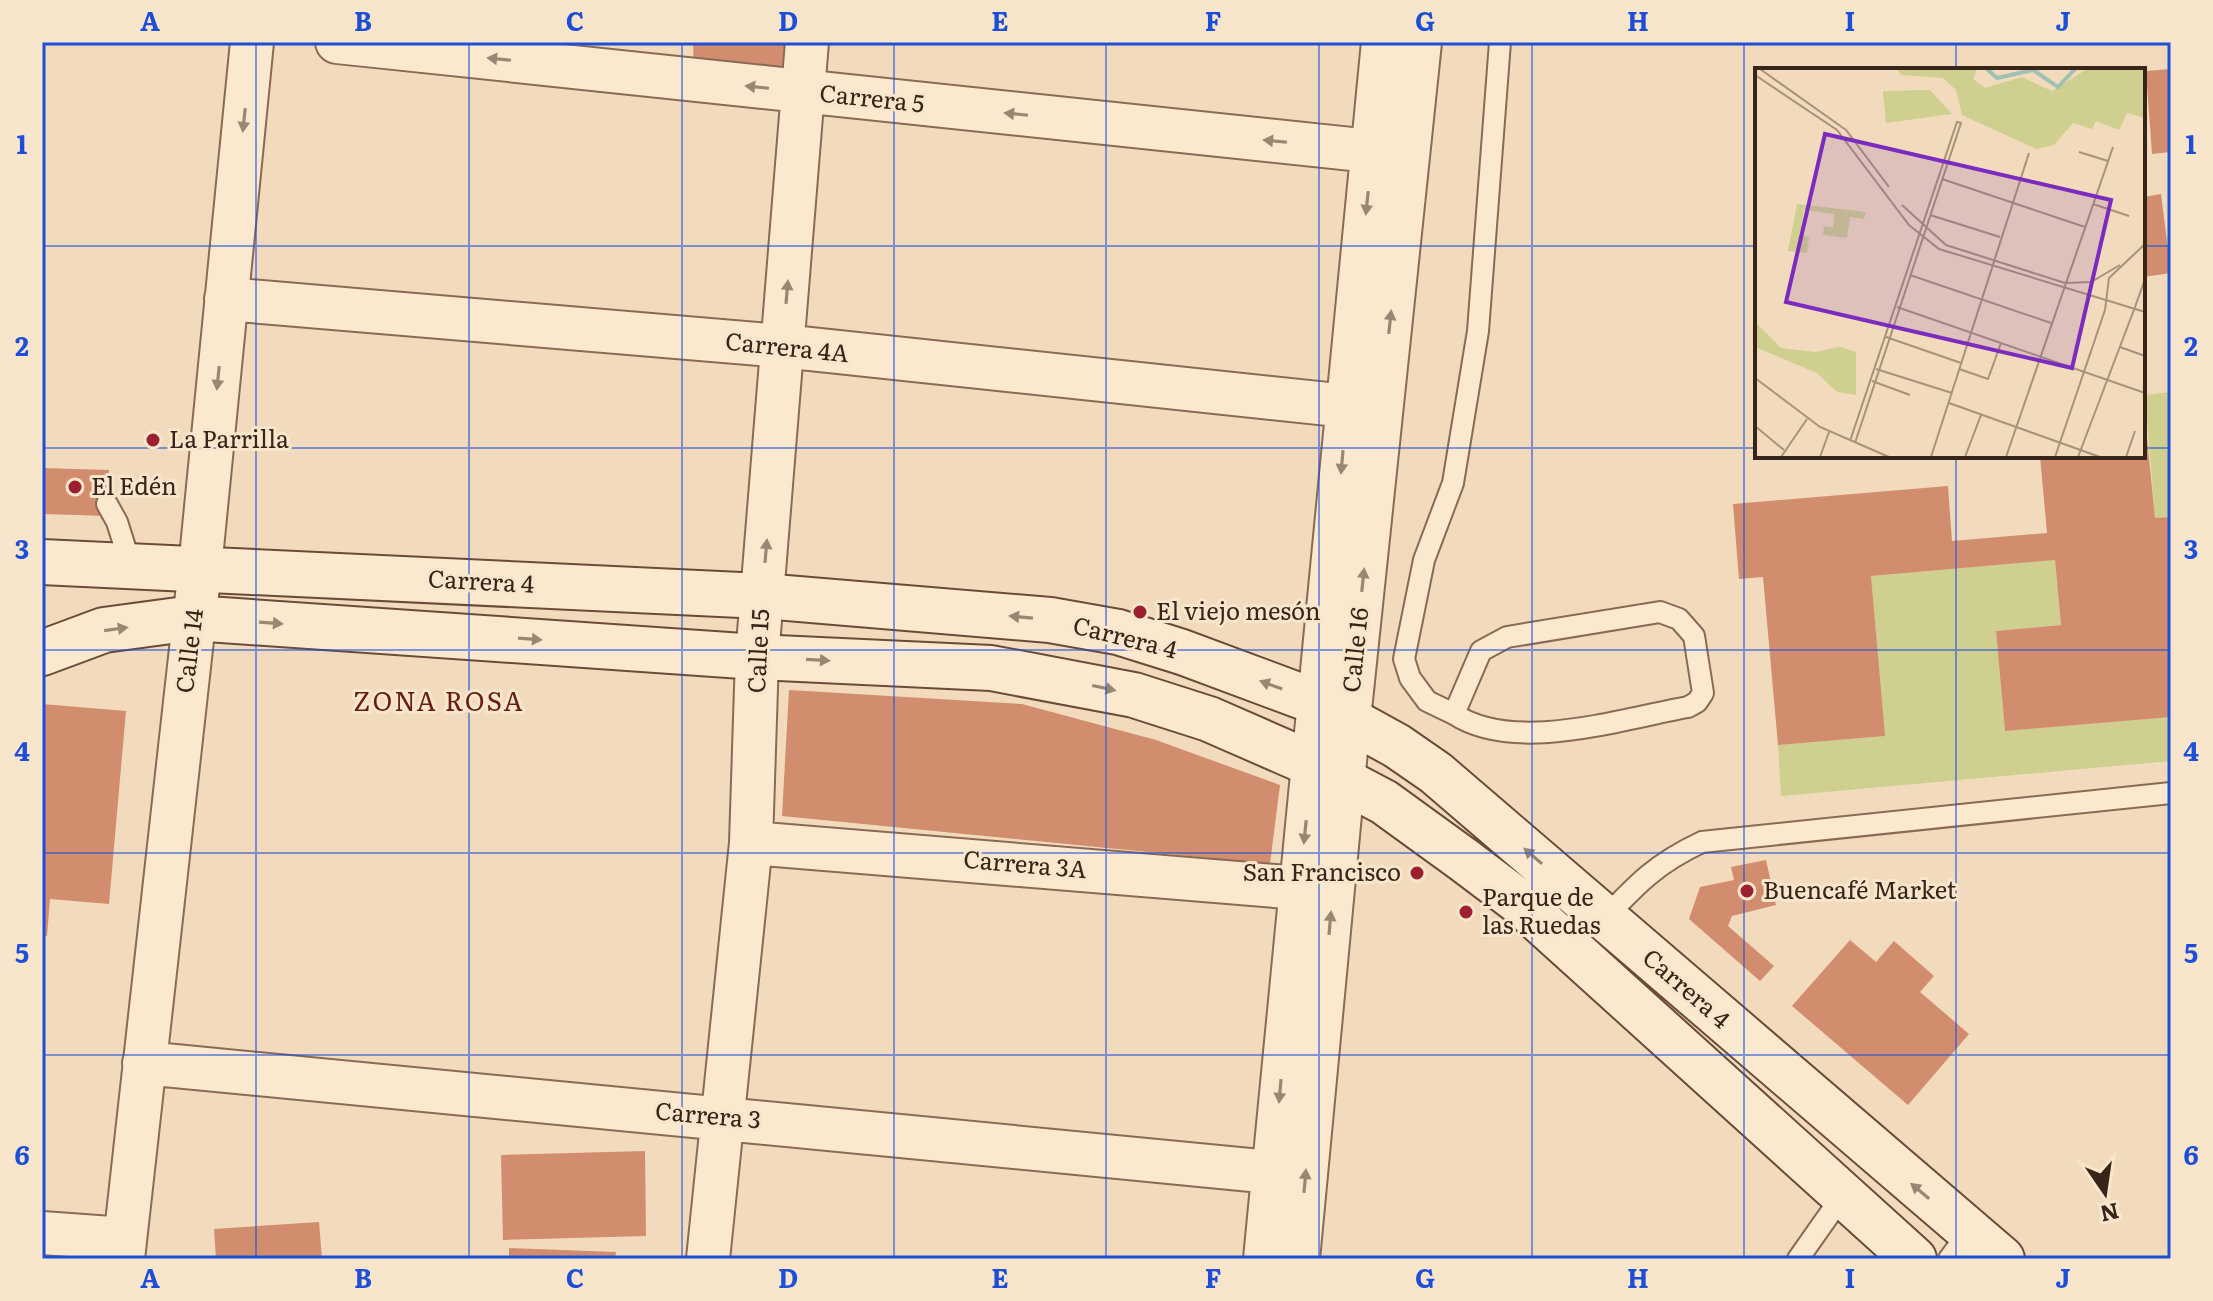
<svg xmlns="http://www.w3.org/2000/svg" width="2213" height="1301" font-family="Literata,serif">
<style>
.green{fill:#cfcf8f}
.building{fill:#d28c6e}
.lines{fill:none;stroke-linecap:round;stroke-linejoin:round}
.lane-casing{stroke:#8a6a54;stroke-width:24}
.street-casing{stroke:#8a6a54;stroke-width:46}
.secondary-casing{stroke:#6b4b38;stroke-width:48}
.lane{stroke:#fbe9cf;stroke-width:20}
.street{stroke:#fbe9cf;stroke-width:42}
.secondary{stroke:#fbe9cf;stroke-width:44}
.oneway{fill:#998774}
.grid{fill:none;stroke:#1d4ed8;stroke-width:2;stroke-opacity:0.55}
.poi-dot{fill:#9d2030;stroke:#f8e6cc;stroke-width:3}
.labels{text-anchor:middle;stroke-width:6;stroke-linejoin:round;paint-order:stroke}
.street-label{font-size:24px;fill:#37251a;stroke:#f8e6cc}
.poi-label{font-size:24px;fill:#37251a;stroke:#f8e6cc;text-anchor:start}
.neighbourhood-label{font-size:26px;letter-spacing:2px;fill:#671e16;stroke:#f8e6cc}
.inset-river{fill:none;stroke:#a0c1b4;stroke-width:4}
.inset-road{fill:none;stroke:#a7927b;stroke-width:2}
.view{fill:#7b2cbf;fill-opacity:0.15;stroke:#7b2cbf;stroke-width:4}
.inset-edge{fill:none;stroke:#37251a;stroke-width:4}
.neatline{fill:none;stroke:#1d4ed8;stroke-width:3}
.grid-label{font-size:26px;text-anchor:middle;font-weight:bold;fill:#1d4ed8}
</style>
<rect width="100%" height="100%" fill="#f1dbbc"/>
<path class="green" d="M2171,392V517L2155,518L2145,395Z
M2055,560L2061,625L1996,631L2005,731L2171,717V761L1781,796L1778,745L1884,736L1871,576Z"/>
<path class="building" d="M693,42H789L790,70L694,72Z
M2171,69V152L2152,154L2146,71Z
M2161,194L2171,273L2143,277V197Z
M2143,398L2155,518L2171,517V717L2005,731L1996,631L2061,625L2055,560L1871,576L1885,736L1778,745L1763,577L1739,579L1733,504L1948,486L1952,541L2047,533L2040,456H2143Z
M42,468L109,470L107,516L42,514Z
M789,690L1022,704L1156,740L1280,785L1270,864L782,816Z
M42,704L126,711L109,904L50,899L47,936L42,935Z
M1766,860L1776,905L1732,916L1728,926L1774,966L1760,981L1689,919L1700,887L1734,880L1731,867Z
M1850,940L1876,962L1894,941L1934,976L1920,992L1969,1034L1908,1105L1792,1006Z
M645,1151L646,1236L503,1240L501,1155Z
M319,1222L322,1259H216L214,1229Z
M509,1248L616,1252L615,1259H509Z"/>
<g class="lines">
<defs>
<path id="lane" d="M107,504L117,522L131,566
M1454,714C1515,754 1620,719 1688,707L1697,702L1703,693L1694,636L1679,619L1660,612L1507,637L1481,651L1454,714L1427,701L1410,678L1404,659L1424,560L1453,483L1478,331L1500,42
M1601,922C1636,885 1655,864 1702,842L2171,793
M1798,1259L1843,1195
M1949,1259L1969,1232"/>
<path id="street" d="M337,42L1399,154
M226,299L782,346L1347,406
M751,843L1299,888
M144,1063L1272,1172
M42,1233L125,1239
M123,1259L200,568L252,42
M708,1259L751,843L757,657L807,42
M1265,1259L1383,42
M1298,1259L1349,719L1420,42"/>
<path id="secondary" d="M42,562L762,596L1050,620L1118,632L1182,652L1319,703L1397,746L1436,773L2002,1259
M42,653L104,630L193,618L757,657L991,668L1134,695L1209,719L1312,764L1384,802L1464,860L1517,900L1914,1259"/>
</defs>
<use href="#lane" class="lane-casing"/>
<use href="#street" class="street-casing"/>
<use href="#secondary" class="secondary-casing"/>
<use href="#lane" class="lane"/>
<use href="#street" class="street"/>
<use href="#secondary" class="secondary"/>
</g>
<defs><path id="oneway-solid" d="M-6-.8H1V-3.2L6.5 0L1 3.2V.8H-6Z" transform="scale(2)"/></defs>
<g class="oneway">
<use href="#oneway-solid" transform="translate(499 59) rotate(-174)"/>
<use href="#oneway-solid" transform="translate(757 87) rotate(-174)"/>
<use href="#oneway-solid" transform="translate(1016 114) rotate(-174)"/>
<use href="#oneway-solid" transform="translate(244 120) rotate(96)"/>
<use href="#oneway-solid" transform="translate(1275 141) rotate(-174)"/>
<use href="#oneway-solid" transform="translate(1367 203) rotate(96)"/>
<use href="#oneway-solid" transform="translate(787 292) rotate(-85)"/>
<use href="#oneway-solid" transform="translate(1390 322) rotate(-84)"/>
<use href="#oneway-solid" transform="translate(218 378) rotate(96)"/>
<use href="#oneway-solid" transform="translate(1342 462) rotate(95)"/>
<use href="#oneway-solid" transform="translate(766 551) rotate(-85)"/>
<use href="#oneway-solid" transform="translate(1363 580) rotate(-84)"/>
<use href="#oneway-solid" transform="translate(1021 617) rotate(-175)"/>
<use href="#oneway-solid" transform="translate(271 623) rotate(4)"/>
<use href="#oneway-solid" transform="translate(116 629) rotate(-8)"/>
<use href="#oneway-solid" transform="translate(530 639) rotate(4)"/>
<use href="#oneway-solid" transform="translate(818 660) rotate(3)"/>
<use href="#oneway-solid" transform="translate(1271 685) rotate(-160)"/>
<use href="#oneway-solid" transform="translate(1104 688) rotate(12)"/>
<use href="#oneway-solid" transform="translate(1305 832) rotate(96)"/>
<use href="#oneway-solid" transform="translate(1533 856) rotate(-139)"/>
<use href="#oneway-solid" transform="translate(1330 923) rotate(-85)"/>
<use href="#oneway-solid" transform="translate(1280 1091) rotate(95)"/>
<use href="#oneway-solid" transform="translate(1305 1181) rotate(-85)"/>
<use href="#oneway-solid" transform="translate(1920 1191) rotate(-140)"/>
</g>
<path class="grid" d="M256,42V1259M469,42V1259M682,42V1259M894,42V1259M1106,42V1259M1319,42V1259M1532,42V1259M1744,42V1259M1956,42V70M42,246H1757M2143,246H2171M42,448H1757M2143,448H2171M1956,456V1259M42,650H2171M42,853H2171M42,1055H2171"/>
<g class="poi-dot">
<circle cx="153" cy="440" r="8"/>
<circle cx="75" cy="487" r="8"/>
<circle cx="1140" cy="612" r="8"/>
<circle cx="1417" cy="873" r="8"/>
<circle cx="1747" cy="891" r="8"/>
<circle cx="1466" cy="912" r="8"/>
</g>
<g class="labels">
<g class="street-label">
<text transform="translate(872 99) rotate(6)" y="8">Carrera 5</text>
<text transform="translate(787 348) rotate(6)" y="8">Carrera 4A</text>
<text transform="translate(481 582) rotate(3)" y="8">Carrera 4</text>
<text transform="translate(1125 638) rotate(14)" y="8">Carrera 4</text>
<text transform="translate(1356 650) rotate(-84)" y="8">Calle 16</text>
<text transform="translate(190 651) rotate(-83)" y="8">Calle 14</text>
<text transform="translate(759 651) rotate(-87)" y="8">Calle 15</text>
<text transform="translate(1025 865) rotate(5)" y="8">Carrera 3A</text>
<text transform="translate(1686 989) rotate(41)" y="8">Carrera 4</text>
<text transform="translate(708 1116) rotate(5)" y="8">Carrera 3</text>
</g>
<g class="poi-label">
<text x="169" y="448">La Parrilla</text>
<text x="91" y="495">El Edén</text>
<text x="1156" y="620">El viejo mesón</text>
<text x="1401" y="881" text-anchor="end">San Francisco</text>
<text x="1763" y="899">Buencafé Market</text>
<text x="1482" y="906">Parque de<tspan x="1482" dy="28">las Ruedas</tspan></text>
</g>
<g class="neighbourhood-label">
<text x="439" y="711">ZONA ROSA</text>
</g>
</g>
<g transform="translate(1755 68)">
<rect width="390" height="390" fill="#f1dbbc"/>
<path d="M142,1H222L218,11L230,20L267,9L297,23L332,1H390V50L372,45L364,62L341,53L337,61L318,55L299,77L281,81L207,47L201,22L188,10L146,7ZM175,22L197,46L131,55L128,23ZM42,136L111,144L109,151L95,149L92,170L68,167L69,158L78,159L79,146L49,142L45,167L54,169L52,185L33,183ZM0,254L26,280L60,284L85,279L101,284V327L82,324L62,305L0,279Z" fill="#cfcf8f"/>
<path class="inset-river" d="M232,1L242,10L278,2L303,19L320,1"/>
<path class="inset-road" d="M5,1L91,62L134,119M0,7L82,62L154,157L184,181L390,244M324,84L353,93M187,111L330,159M338,136L374,148M147,137L191,177L310,215L336,214L365,197M175,147L245,169M155,207L296,255M142,239L390,325M380,239L390,211M131,269L206,295M365,279L390,288M121,301L197,325M204,301L233,311L246,275M0,310L65,359L134,389M117,313L155,327M194,335L345,389M0,358L29,382M95,373L202,54L206,55L100,375M26,389L52,351M65,389L74,364M176,389L274,85M210,389L226,347M251,389L358,79M300,389L350,242L354,210L390,176M323,389L380,239M371,389L380,363"/>
<path class="view" d="M70,66L356,132L317,300L31,234Z"/>
<rect width="390" height="390" class="inset-edge"/>
</g>
<rect width="2213" height="1301" fill="none" stroke="#f8e6cc" stroke-width="88"/>
<g transform="translate(2105 1193) rotate(167)" stroke="#f8e6cc" stroke-width="6" paint-order="stroke">
<path d="M0-6L14 30L0 20L-14 30Z" fill="#37251a"/>
<text y="-12" font-size="22" font-weight="bold" text-anchor="middle" fill="#37251a">N</text>
</g>
<rect x="44" y="44" width="2125" height="1213" class="neatline"/>
<g class="grid-label">
<text x="150" y="31">A</text>
<text x="363" y="31">B</text>
<text x="575" y="31">C</text>
<text x="788" y="31">D</text>
<text x="1000" y="31">E</text>
<text x="1213" y="31">F</text>
<text x="1425" y="31">G</text>
<text x="1638" y="31">H</text>
<text x="1850" y="31">I</text>
<text x="2063" y="31">J</text>
<text x="22" y="154">1</text>
<text x="2191" y="154">1</text>
<text x="22" y="356">2</text>
<text x="2191" y="356">2</text>
<text x="22" y="559">3</text>
<text x="2191" y="559">3</text>
<text x="22" y="761">4</text>
<text x="2191" y="761">4</text>
<text x="22" y="963">5</text>
<text x="2191" y="963">5</text>
<text x="22" y="1165">6</text>
<text x="2191" y="1165">6</text>
<text x="150" y="1288">A</text>
<text x="363" y="1288">B</text>
<text x="575" y="1288">C</text>
<text x="788" y="1288">D</text>
<text x="1000" y="1288">E</text>
<text x="1213" y="1288">F</text>
<text x="1425" y="1288">G</text>
<text x="1638" y="1288">H</text>
<text x="1850" y="1288">I</text>
<text x="2063" y="1288">J</text>
</g>
</svg>
